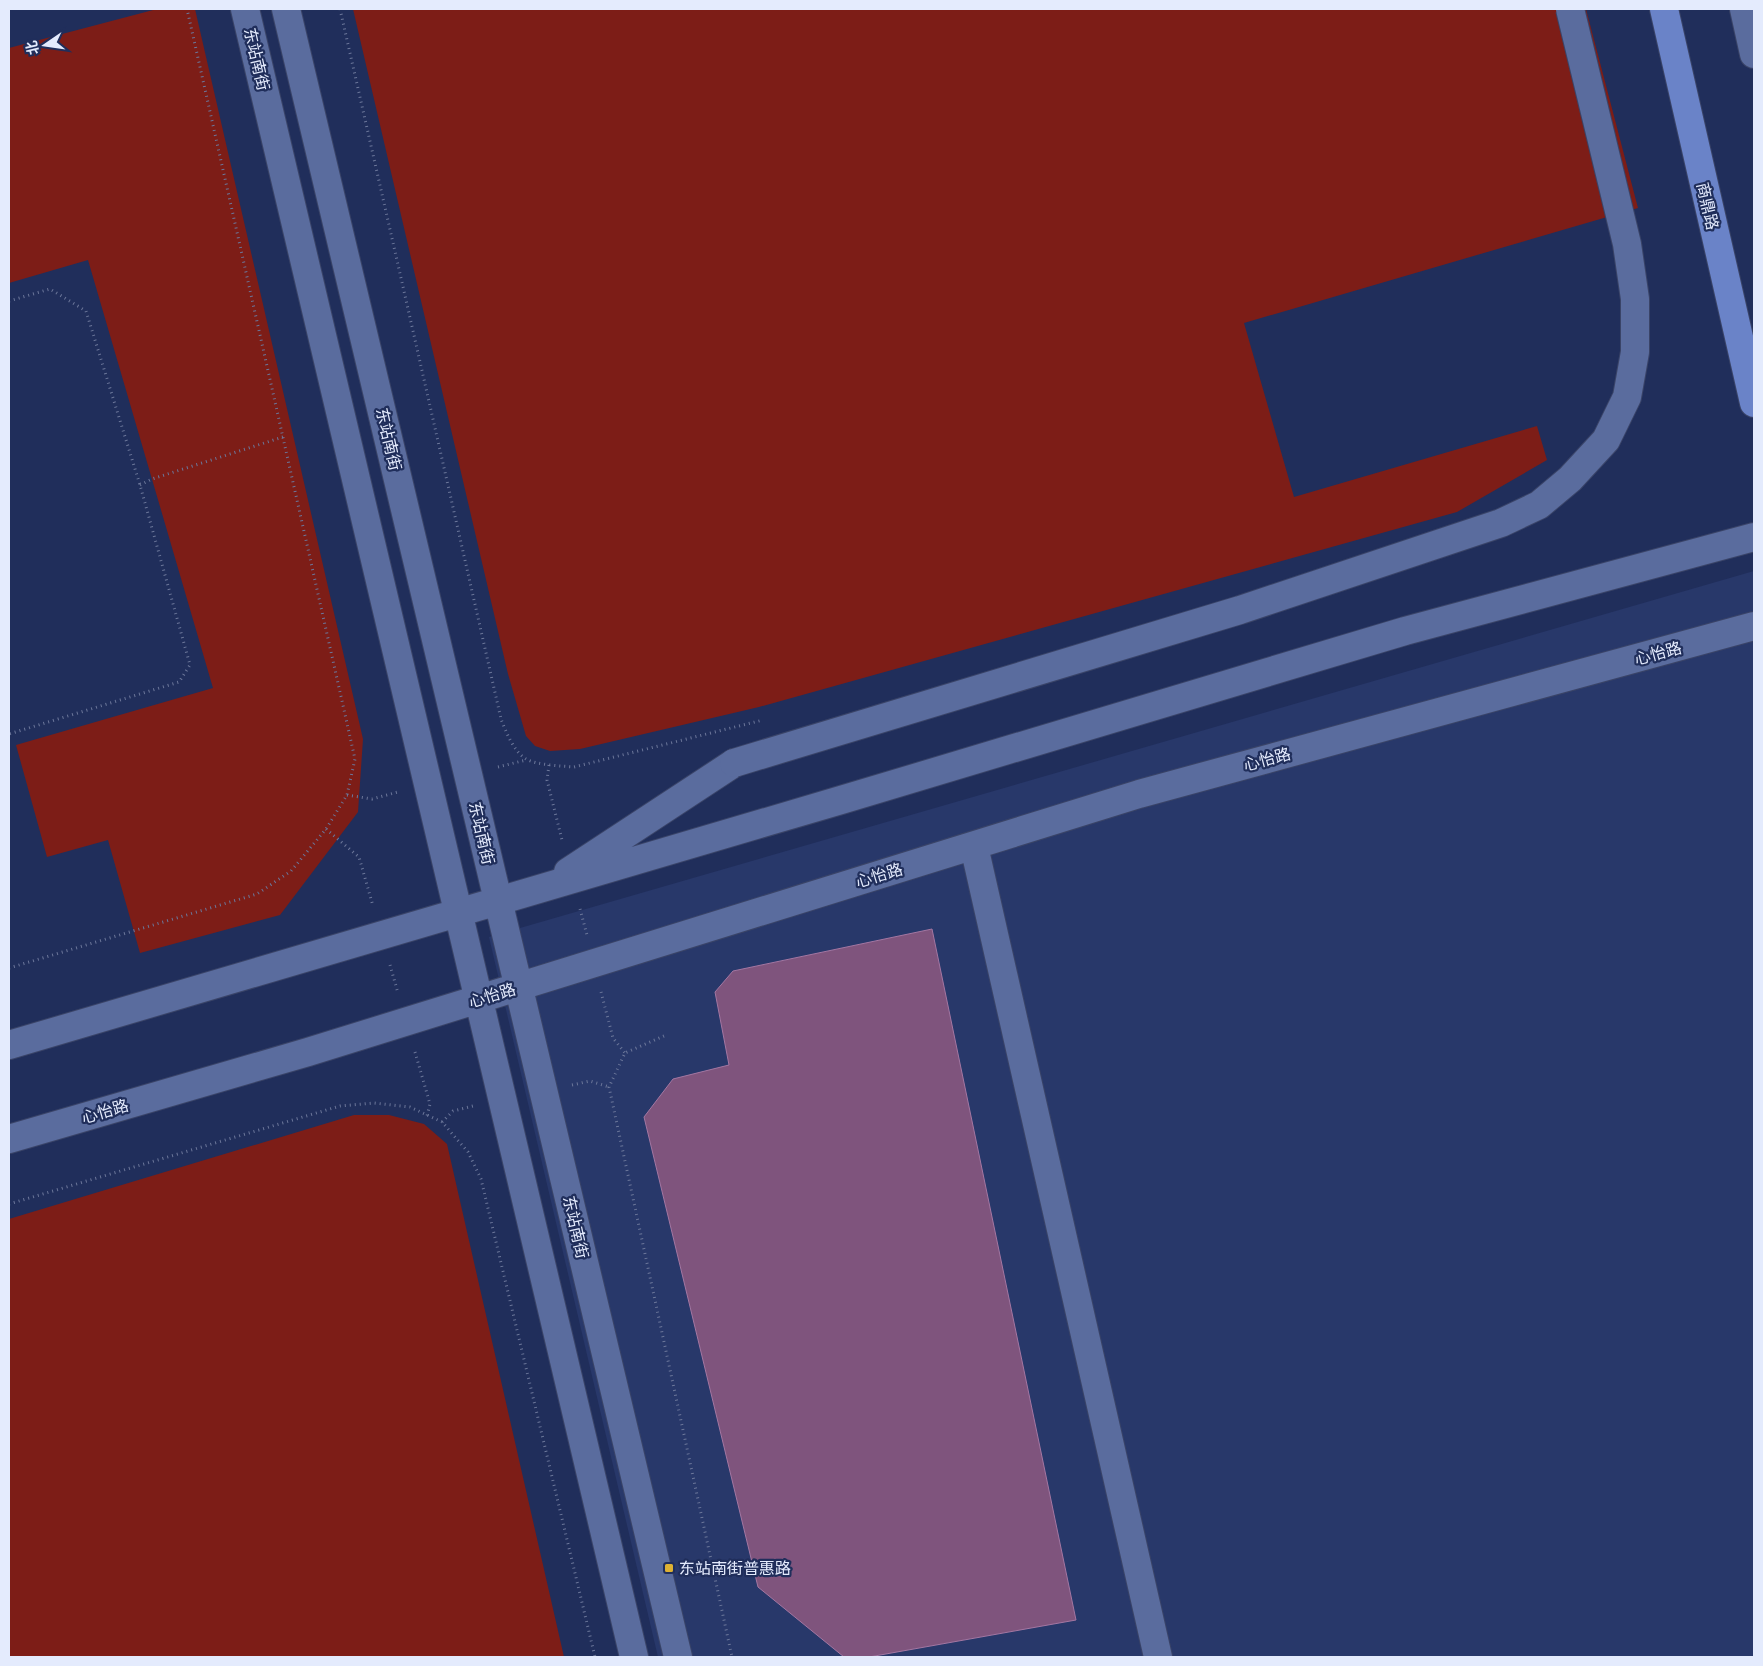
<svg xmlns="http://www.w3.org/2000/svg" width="1763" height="1666" font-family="'Fira Sans Condensed','Noto Sans SC',sans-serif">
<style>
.built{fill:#28386a}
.green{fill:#7d1d17}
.building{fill:#7f547d;stroke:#a477a2}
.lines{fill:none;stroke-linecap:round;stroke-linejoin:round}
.minor-casing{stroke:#3a4468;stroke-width:30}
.major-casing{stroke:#3a4468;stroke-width:30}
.path{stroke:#6c779a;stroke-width:3;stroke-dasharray:1 4;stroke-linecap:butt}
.minor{stroke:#5a6c9e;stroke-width:28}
.major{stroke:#6a83c8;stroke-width:28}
.minor-bridge-casing{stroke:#3a4468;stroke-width:30;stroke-linecap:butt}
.minor-bridge{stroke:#5a6c9e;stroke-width:28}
.poi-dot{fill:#deb133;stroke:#202e5b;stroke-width:2}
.labels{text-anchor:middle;stroke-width:4.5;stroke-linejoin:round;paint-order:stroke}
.street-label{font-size:16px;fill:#e4ebfd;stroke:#202e5b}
.poi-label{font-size:16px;fill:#e4ebfd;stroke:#202e5b;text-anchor:start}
</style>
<rect width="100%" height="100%" fill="#202e5b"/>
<path class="built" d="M1754,571V1657H658L489,937Z"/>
<path class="green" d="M157,9H195L363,739L358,812L280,915L140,953L108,840L47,857L16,745L213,688L88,260L9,283V48Z
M353,9H1586L1638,208L1244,323L1294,497L1537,426L1547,460L1457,512L759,707L580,749L550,751L535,746L526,736L508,674Z
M354,1115H389L424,1124L447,1144L564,1657H9V1219Z"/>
<path class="building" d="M932,929L1076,1620L869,1657H844L758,1587L644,1117L673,1079L729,1065L715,992L733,971Z"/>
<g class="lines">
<defs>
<path id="minor" d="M245,9L634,1657
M286,9L678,1657
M1744,9L1754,54
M974,846L1158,1657
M568,872L734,763
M9,1045L841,800L1405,631L1754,537
M9,1139L308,1052L1139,794L1754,626"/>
<path id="major" d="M1664,9L1754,403"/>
</defs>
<use href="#minor" class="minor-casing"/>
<use href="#major" class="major-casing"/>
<path class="path" d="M340,9L501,719C506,732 514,752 526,759C536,765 562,766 574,767L763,720
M9,301L50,289L86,311L140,485L190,665L179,682L9,734
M140,485L152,479L283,437
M549,765L547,780L562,840
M498,767L526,760
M347,795L372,799L398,792
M326,829L359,857L373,906
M580,909L587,935
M390,965L398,993
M9,968L257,894L291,871L326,829L347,795L355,759L187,9
M601,992L613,1038L625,1053
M664,1036L625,1053L609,1087L732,1657
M415,1052L430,1104L427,1116
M572,1085L590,1081L609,1087
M442,1122L453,1111L473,1106
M9,1204L340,1106L374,1103L410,1107L442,1122L468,1152L481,1179L595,1657"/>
<use href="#minor" class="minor"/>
<use href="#major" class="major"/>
<defs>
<path id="minor-bridge" d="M734,763L1240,610L1501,523L1539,505L1570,479L1606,440L1627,397L1635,352V299L1627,244L1570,9"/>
</defs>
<use href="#minor-bridge" class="minor-bridge-casing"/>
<use href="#minor-bridge" class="minor-bridge"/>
</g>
<rect class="poi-dot" x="664" y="1563" width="10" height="10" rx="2.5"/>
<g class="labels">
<g class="street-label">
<text transform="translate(257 59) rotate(77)" y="6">东站南街</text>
<text transform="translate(1708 206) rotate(77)" y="6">商鼎路</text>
<text transform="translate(389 439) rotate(77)" y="6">东站南街</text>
<text transform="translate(1658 653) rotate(-15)" y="6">心怡路</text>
<text transform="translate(1267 759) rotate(-15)" y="6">心怡路</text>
<text transform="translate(482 833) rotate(77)" y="6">东站南街</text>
<text transform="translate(879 875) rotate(-17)" y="6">心怡路</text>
<text transform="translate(492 995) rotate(-17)" y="6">心怡路</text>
<text transform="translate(105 1111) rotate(-16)" y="6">心怡路</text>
<text transform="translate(576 1227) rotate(77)" y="6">东站南街</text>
</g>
<g class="poi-label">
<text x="679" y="1574">东站南街普惠路</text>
</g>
</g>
<rect width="1763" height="1666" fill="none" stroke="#e4ebfd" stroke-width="20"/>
<g transform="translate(45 45) rotate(257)" stroke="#202e5b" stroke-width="4" paint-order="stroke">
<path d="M0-4L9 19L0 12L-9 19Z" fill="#e4ebfd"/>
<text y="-8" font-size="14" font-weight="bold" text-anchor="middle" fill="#e4ebfd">北</text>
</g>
</svg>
